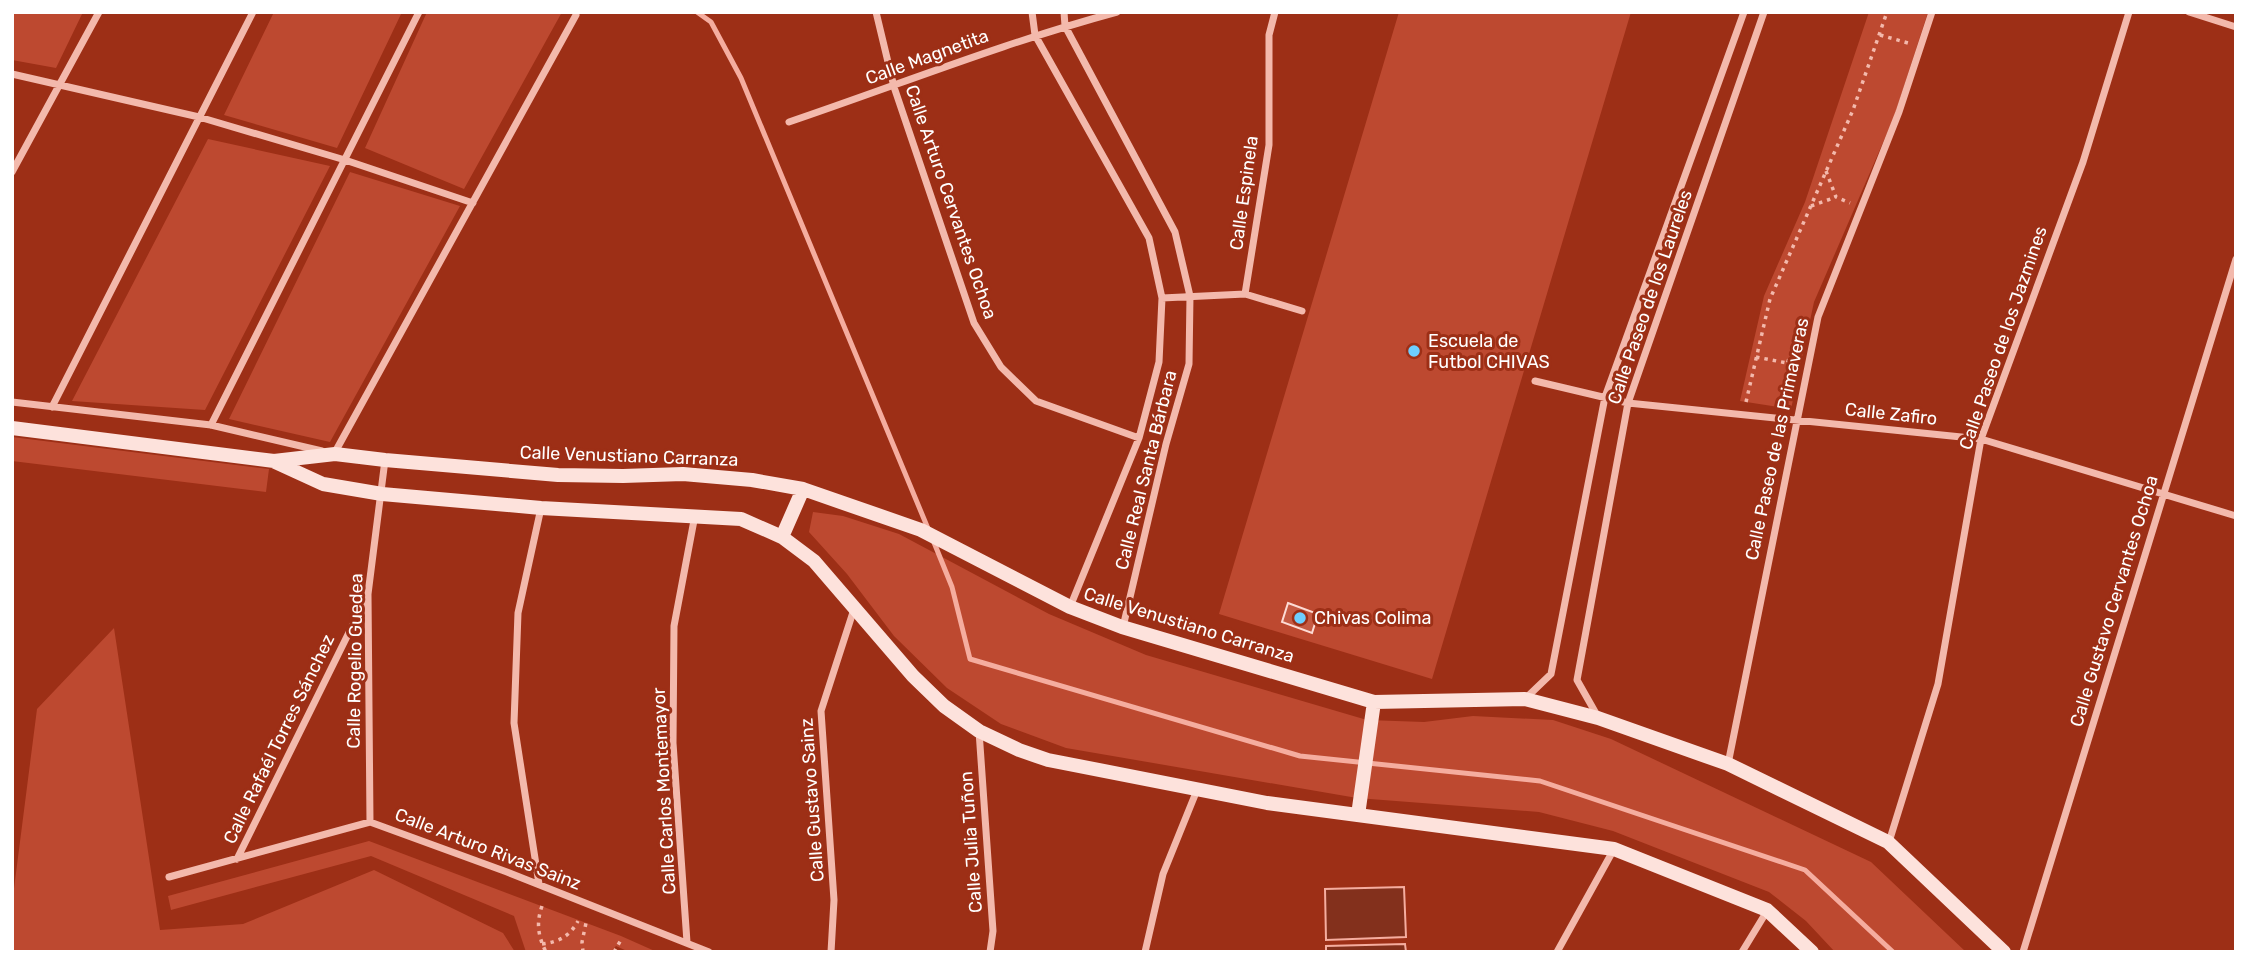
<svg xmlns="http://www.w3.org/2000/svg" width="2248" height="964" font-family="Rubik,sans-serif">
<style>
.green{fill:#bd4930}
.water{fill:#83301c;stroke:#f5ad9f;stroke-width:2}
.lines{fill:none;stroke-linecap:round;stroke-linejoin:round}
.stream{stroke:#f5ad9f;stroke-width:5}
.building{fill:#c55a43;stroke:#fddbd4;stroke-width:2}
.path{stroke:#f3b9ac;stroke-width:3.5;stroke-dasharray:3.5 5;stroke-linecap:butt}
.street{stroke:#f3b9ac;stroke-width:7}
.secondary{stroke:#fde2dc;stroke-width:14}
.poi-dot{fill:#6eceff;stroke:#9d2f16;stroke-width:2.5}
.labels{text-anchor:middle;stroke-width:6;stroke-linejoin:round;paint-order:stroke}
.street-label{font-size:18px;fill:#fff;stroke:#9d2f16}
.poi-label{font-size:18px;fill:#fff;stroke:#9d2f16;text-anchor:start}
</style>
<rect width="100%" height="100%" fill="#9d2f16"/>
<path class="green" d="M12,12H83L56,68L12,60Z
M274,12H402L337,148L224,115Z
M427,12H562L464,189L365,148Z
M1399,12H1631L1432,679L1219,614Z
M1869,12H1928L1894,117L1814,302L1791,409L1740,401L1764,296L1805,202Z
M208,139L330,166L205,410L72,401Z
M350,172L460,206L330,442L229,419Z
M12,437L269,469L266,492L12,461Z
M813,512L843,516L899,534L1049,614L1146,655L1367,720L1424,722L1473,716L1553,720L1611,739L1871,862L1966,952H1835L1806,921L1769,892L1613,831L1539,812L1357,798L1066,748L1001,724L947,688L894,636L847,574L809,532Z
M114,628L160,930L243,924L374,870L503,933L515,952H12V904L37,709Z
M369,841L621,936L657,952H629L616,946L611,952H526L514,916L371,856L171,910L168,896Z"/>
<path class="water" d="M1404,887L1406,937L1326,940L1325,889Z
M1405,944L1406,952H1326V946Z"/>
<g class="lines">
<path class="stream" d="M697,12L711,22L741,78L929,531
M933,540L952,587L970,659L1300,756L1540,781L1805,870L1893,952"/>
</g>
<path class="building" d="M1288,603L1318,614L1312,633L1282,622Z"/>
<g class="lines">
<path class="path" d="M1880,35L1908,43
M1826,171L1836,197L1850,203
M1811,206L1836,197
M1756,357L1787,363
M1796,375L1789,371L1787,365L1789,358L1797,355
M1746,402L1770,299L1853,110L1887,12
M542,906C536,923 538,936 546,952
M542,944C559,942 570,936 578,921
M583,952L582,942L586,923
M614,952L622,938"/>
<path class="street" d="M876,12L894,87L974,323L1001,367L1036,401L1139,438
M1032,12L1035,35L1149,238L1162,298L1159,362L1139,438L1070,607
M1064,12L1065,26L1175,232L1190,296L1189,364L1166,444L1123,627
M2189,12L2236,27
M12,74L199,117L345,160L473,203
M789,122C898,85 1006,42 1117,12
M12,172L99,12
M1245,294L1269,145V35L1275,12
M1162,298L1245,294L1302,311
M1535,381L1628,403L1981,439L2236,516
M12,402L211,425L322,451
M52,407L253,12
M211,425L419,12
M334,454L576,15
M1525,699L1551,674L1605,397L1744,12
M1598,717L1577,680L1628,403L1764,12
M979,731L993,931L990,952
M1728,764L1818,317L1899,112L1932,12
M370,822L368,594L385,460
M1889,842L1938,684L1981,439L2083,162L2129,12
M237,859L367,596
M169,877L370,822L507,872L709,952
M539,884L514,723L518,613L541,508
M687,942L673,743L674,626L695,515
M831,952L834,900L821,711L854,609
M1145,952L1163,874L1197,790
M1557,952L1614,849
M1742,952L1767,911
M2023,952L2236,259"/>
<path class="secondary" d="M12,428L274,461L335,454L385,460L558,475L623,476L683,474L752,480L803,489L921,530L1070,607L1122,627L1374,702L1525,699L1598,718L1728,764L1888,842L2004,952
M275,462L323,484L382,494L541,508L741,519L782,537L814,561L913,676L944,706L979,731L1019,750L1048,760L1267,803L1614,849L1767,910L1812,952
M782,537L803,489
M1358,815L1374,702"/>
</g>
<g class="poi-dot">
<circle cx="1414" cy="351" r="7"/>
<circle cx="1300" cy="618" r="7"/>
</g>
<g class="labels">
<g class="street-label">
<text transform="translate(927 57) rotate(-20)" y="6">Calle Magnetita</text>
<text transform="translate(1244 193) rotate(-82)" y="6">Calle Espinela</text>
<text transform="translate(951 202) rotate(71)" y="6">Calle Arturo Cervantes Ochoa</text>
<text transform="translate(1650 297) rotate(-71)" y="6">Calle Paseo de los Laureles</text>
<text transform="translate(2003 338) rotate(-71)" y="6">Calle Paseo de los Jazmines</text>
<text transform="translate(1891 414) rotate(6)" y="6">Calle Zafiro</text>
<text transform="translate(1777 439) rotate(-78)" y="6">Calle Paseo de las Primaveras</text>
<text transform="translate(629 456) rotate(2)" y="6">Calle Venustiano Carranza</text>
<text transform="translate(1146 470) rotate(-76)" y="6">Calle Real Santa Bárbara</text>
<text transform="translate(2114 601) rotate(-73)" y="6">Calle Gustavo Cervantes Ochoa</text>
<text transform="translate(1189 625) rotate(17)" y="6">Calle Venustiano Carranza</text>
<text transform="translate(355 661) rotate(-89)" y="6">Calle Rogelio Guedea</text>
<text transform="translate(279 739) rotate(-64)" y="6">Calle Rafaél Torres Sánchez</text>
<text transform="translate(664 791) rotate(-93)" y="6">Calle Carlos Montemayor</text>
<text transform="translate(812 800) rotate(-94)" y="6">Calle Gustavo Sainz</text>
<text transform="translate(971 842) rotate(-94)" y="6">Calle Julia Tuñon</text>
<text transform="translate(488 849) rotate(21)" y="6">Calle Arturo Rivas Sainz</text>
</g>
<g class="poi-label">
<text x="1428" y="347">Escuela de<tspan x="1428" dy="21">Futbol CHIVAS</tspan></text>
<text x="1314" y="624">Chivas Colima</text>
</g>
</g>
<rect width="2248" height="964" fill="none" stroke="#ffffff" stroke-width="28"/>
</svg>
